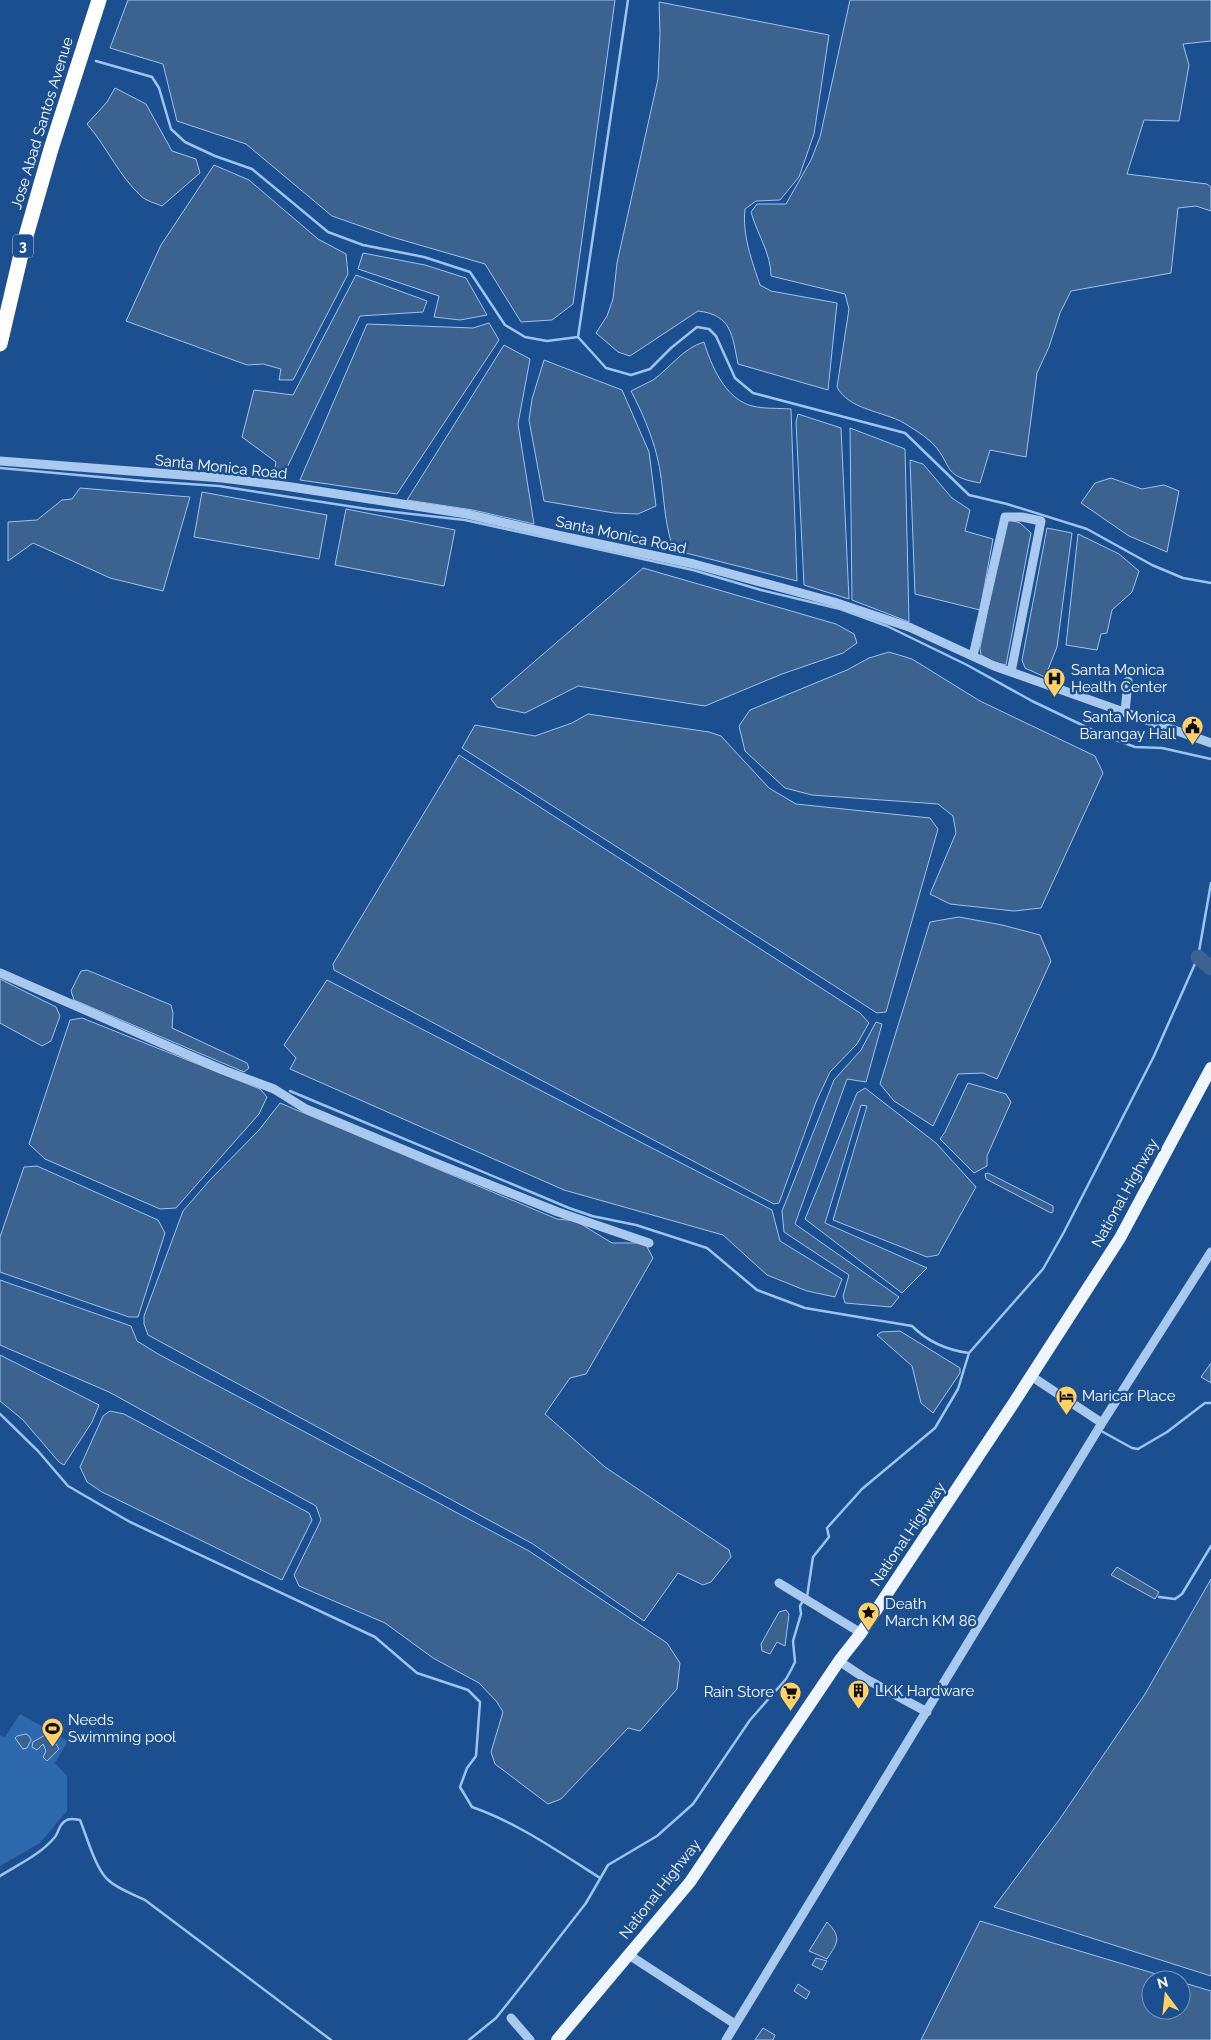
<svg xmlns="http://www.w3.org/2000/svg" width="1211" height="2040" font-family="Raleway,sans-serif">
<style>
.green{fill:#2e69ad}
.water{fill:#3c6290;stroke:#9cc4f0}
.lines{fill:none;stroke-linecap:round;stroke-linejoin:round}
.stream{stroke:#9cc4f0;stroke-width:2.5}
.river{stroke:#3c6290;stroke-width:15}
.minor{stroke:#a9c9ee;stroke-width:9}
.major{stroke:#f0f6ff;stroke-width:12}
.highway{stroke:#fff;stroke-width:15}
.labels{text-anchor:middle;stroke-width:5;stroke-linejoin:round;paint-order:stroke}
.shield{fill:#1b4f8f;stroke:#bbcadd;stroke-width:1}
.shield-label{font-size:14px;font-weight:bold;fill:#fff}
.street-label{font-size:15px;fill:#fff;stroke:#1b4f8f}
.poi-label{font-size:15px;fill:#fff;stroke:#1b4f8f;text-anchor:start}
</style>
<rect width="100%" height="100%" fill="#1b4f8f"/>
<path class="green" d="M20,1714L68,1741L55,1763L67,1776V1811L40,1843L0,1866V1735L5,1737Z"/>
<path class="water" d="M128,0H615L573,304L552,320L521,322L485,264L392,237L332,216L246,144L177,121L163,64L110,48Z
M850,0H1211V41L1183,44L1189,65L1179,121L1144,120L1127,174L1207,184L1211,187V211L1196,206L1178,208L1171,273L1071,291L1060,313L1049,347L1037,373L1026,457L990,450L980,483C939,476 954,463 930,441C922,434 912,428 904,423C883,411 849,410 837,387L849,309L845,294L771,276C771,253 757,234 751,212L757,204H786L811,160L820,137Z
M659,2L829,35L814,134L799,177L780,200L756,201L745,209C742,235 752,261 760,285L771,291L837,303L828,390L738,364C732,335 732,315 698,311L630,356L618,352L596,333L607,316L613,299L617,263L658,79L660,34Z
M115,88L146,104L172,151L196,159L200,173L162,206C155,203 146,201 141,196C119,176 107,147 87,124L107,102Z
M214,165L249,180L318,239L346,254L348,274L293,380H279L281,369L263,364L247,365L126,321L161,245Z
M363,253L425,265L466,278L487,315L460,320L434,317L439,296L358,269Z
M356,275L427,301L423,312L360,316L282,478L274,473L276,462L242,437L254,390L293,395Z
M489,323L499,340L397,494L300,480L367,324L473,328Z
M704,342C711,365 725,399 752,406C764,409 778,408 791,409L797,581L674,550C662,519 665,487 657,456C651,433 642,412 631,391C638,387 646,384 653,380C670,368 683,348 704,342Z
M504,345L530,359L518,424L534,524L473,510L407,500Z
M544,360L622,390L649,452L656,506L638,514L614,513L544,501L529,420L532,399Z
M798,414L841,428L849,599L804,585L796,422Z
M850,428L905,449L909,622L852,600Z
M910,460L923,464L952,498L970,510L965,531L993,539L980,610L915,594Z
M1111,478L1142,489L1164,485L1179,491L1167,552L1129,536L1081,503L1095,483Z
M80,488L190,497L163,591L110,578L33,543L8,561V522L37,520L62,500L72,499Z
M202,492L327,515L319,559L194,537Z
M346,509L455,530L444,586L335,565Z
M1006,519L1020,523L1031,533L1006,665L994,662L981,655L980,648Z
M1047,528L1072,533L1057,647L1045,677L1025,668L1022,660Z
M1078,534L1119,554L1139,571L1132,592L1112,610L1107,633L1101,634L1097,650L1066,645Z
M643,568L836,624L854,634L857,643L843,653L782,674L705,706L578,686L525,713L497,707L491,699Z
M889,652L912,659L980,701L1095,756L1103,773L1041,908L1014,911L950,904L930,894L956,833L953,816L938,804L812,795L785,788L745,751L739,726L750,710L847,670L869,658Z
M588,714L709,732L721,736L769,788L796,804L930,818L938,829L886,1012L877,1013L462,748L475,725L535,736L572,723Z
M459,755L860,1013L869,1023L857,1044L830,1072L816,1102L779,1203L774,1204L334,970L333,964Z
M959,917L1002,925L1040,935L1051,961L997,1079L983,1073L958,1074L933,1126L894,1101L880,1084L930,922Z
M87,970L171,1005L173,1013L172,1028L247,1063L249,1068L244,1072L74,1000L71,991L81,971Z
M0,979L56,1007L60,1016L51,1041L42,1046L0,1023Z
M327,980L772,1210L780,1241L842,1279L835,1297L807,1291L767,1275L723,1235L564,1190L290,1069L296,1058L284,1045Z
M82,1018L260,1089L267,1097L259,1114L176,1208L160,1209L45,1159L29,1144L70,1020Z
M876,1022L882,1024L866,1082L847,1079L795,1224L899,1297L891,1307L845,1303L843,1296L849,1275L784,1232L782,1211L834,1080L861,1050Z
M968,1083L1006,1094L1011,1102L987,1156V1166L974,1173L940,1139L945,1132Z
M865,1088L936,1143L976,1187L938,1255L927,1257L833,1220L867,1106L861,1105L825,1223L927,1268L902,1293L805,1219L857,1093Z
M280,1103L557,1219L576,1221L612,1243H645L653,1258L586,1374L570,1378L545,1414L605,1467L729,1550L731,1557L711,1582L703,1585L678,1573L644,1621L533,1544L148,1335L144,1324V1316L183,1211L209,1181L259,1130Z
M37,1166L158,1220L165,1233L138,1317H129L0,1272V1237L24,1167Z
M988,1173L1053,1206V1212L1051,1213L986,1179L985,1174Z
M0,1280L131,1326L137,1341L158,1354L529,1551L667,1643L680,1663L677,1689L640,1731L628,1728L561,1799L548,1804L495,1764L491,1752L503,1712L497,1702L479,1683L433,1658L385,1623L299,1586L294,1575L321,1520L316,1506L109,1392L0,1345Z
M900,1331L960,1368V1373L933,1413L921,1403L912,1366L877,1335L881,1332Z
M0,1355L99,1405L92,1422L64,1465L59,1462L23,1420L0,1401Z
M1211,1363V1383L1201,1377Z
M110,1411L124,1414L309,1513L312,1520L282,1580L102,1492L87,1482L80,1467L103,1416Z
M1117,1567L1159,1592L1155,1599L1111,1575Z
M1211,1579V1976L994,1907L1059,1820L1145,1694Z
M786,1610L789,1614L785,1646L777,1642L770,1654L762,1651L761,1644L779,1612Z
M26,1734L29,1736L31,1740L27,1748L23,1749L15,1738L17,1736Z
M45,1735L49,1738L51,1743L56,1744L59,1749L47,1761L43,1757L46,1751L43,1744L37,1750L32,1747L33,1742Z
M980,1921L1176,1980H1151V2010H1181V1982L1211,1991V2040H921Z
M827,1922C842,1938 838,1942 827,1959L809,1951Z
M816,1958L827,1961L822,1970L812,1965Z
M798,1984L810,1992L806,1999L794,1991Z
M763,2028L775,2035L773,2040H755Z"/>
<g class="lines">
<path class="stream" d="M628,0L578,337L606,368L631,375L650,369L671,348L697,327L709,329L716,336L735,378L753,393L905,433L969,495L1007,504L1087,529L1152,565L1183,578L1211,583
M96,61L152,77L159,88L171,129L185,142L215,156L252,169L328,232L363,245L424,257L470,272L505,325L525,337L547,341L578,337
M0,468L144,481L219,486L367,509L465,520L693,570L761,590L840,609L887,626L967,665L1032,701L1105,736L1135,747L1162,748L1211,759
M290,1091L569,1208L592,1216L636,1225L707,1248L757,1290L805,1308L912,1326C928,1342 946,1350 969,1353
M0,1414L38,1451L68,1486L130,1522L375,1637L417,1673L468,1690L480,1702L476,1756L467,1768L460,1787L472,1807C518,1823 559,1852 600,1878
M1103,1432L1132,1448L1138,1449L1167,1432L1205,1403H1211
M807,1597L813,1557L829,1537L827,1528L862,1489L935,1428L958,1389L969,1353L1043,1269L1064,1232L1154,1056L1198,957L1211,883
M1159,1597L1175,1599L1182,1594L1211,1546
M0,1876C19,1864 40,1855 55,1837C59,1832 58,1826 65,1821C70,1818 74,1819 80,1820C87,1837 95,1867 107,1879C117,1889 133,1894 145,1900L331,2040
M469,2040L496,2018L527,1979L586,1903L608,1865L657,1836L693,1804L750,1720L786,1679L791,1670L795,1662L793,1641L801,1614L800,1606L803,1601"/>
<path class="river" d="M1198,957L1211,968"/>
<path class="minor" d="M0,461L222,478L285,486L467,514L557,535L694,564L834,602L909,627L994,666L1211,743
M973,656L1005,517H1022L1041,521L1011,672
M1125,712L1128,681
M0,973L223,1070L274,1089L306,1109L428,1160L558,1212L649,1243
M1031,1376L1102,1423
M779,1583L861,1633
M839,1661L866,1679L927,1712
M629,1955L735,2024
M511,2018L530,2040
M726,2040L1102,1423L1211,1252"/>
<path class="major" d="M557,2040L690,1882L839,1661L861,1633L1013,1404L1120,1238L1211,1068"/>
<path class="highway" d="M0,344L22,250L51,149L99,0"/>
</g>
<defs>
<symbol id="hospital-pin" viewBox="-11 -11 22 30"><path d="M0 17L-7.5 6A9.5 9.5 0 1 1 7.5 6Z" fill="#ffd166" stroke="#1b4f8f"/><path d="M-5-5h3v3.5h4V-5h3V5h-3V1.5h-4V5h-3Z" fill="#111"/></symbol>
<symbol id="civic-pin" viewBox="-11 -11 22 30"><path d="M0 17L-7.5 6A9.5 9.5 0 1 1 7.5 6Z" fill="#ffd166" stroke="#1b4f8f"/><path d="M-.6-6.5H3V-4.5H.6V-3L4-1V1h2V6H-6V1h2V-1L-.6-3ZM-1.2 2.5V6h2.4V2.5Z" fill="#111"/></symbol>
<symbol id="hotel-pin" viewBox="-11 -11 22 30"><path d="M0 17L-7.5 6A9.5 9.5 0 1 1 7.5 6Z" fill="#ffd166" stroke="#1b4f8f"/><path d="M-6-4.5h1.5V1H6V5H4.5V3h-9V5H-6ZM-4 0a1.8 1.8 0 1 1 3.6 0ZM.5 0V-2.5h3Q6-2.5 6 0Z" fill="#111"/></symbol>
<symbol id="sight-pin" viewBox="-11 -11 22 30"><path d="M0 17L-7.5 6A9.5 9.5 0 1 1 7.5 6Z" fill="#ffd166" stroke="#1b4f8f"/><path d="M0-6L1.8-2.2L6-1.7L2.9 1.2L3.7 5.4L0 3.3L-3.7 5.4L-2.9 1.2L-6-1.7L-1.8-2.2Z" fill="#111"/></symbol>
<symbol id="building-pin" viewBox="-11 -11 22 30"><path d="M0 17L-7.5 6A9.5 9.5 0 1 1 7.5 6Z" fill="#ffd166" stroke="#1b4f8f"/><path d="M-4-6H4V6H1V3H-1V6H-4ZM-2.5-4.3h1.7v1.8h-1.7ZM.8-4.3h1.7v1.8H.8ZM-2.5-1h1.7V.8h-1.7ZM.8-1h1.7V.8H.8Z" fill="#111"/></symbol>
<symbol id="supermarket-pin" viewBox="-11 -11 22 30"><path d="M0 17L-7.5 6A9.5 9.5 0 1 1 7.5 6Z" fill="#ffd166" stroke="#1b4f8f"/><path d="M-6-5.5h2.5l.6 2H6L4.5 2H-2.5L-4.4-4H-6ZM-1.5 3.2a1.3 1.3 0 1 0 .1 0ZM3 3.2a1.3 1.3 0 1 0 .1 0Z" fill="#111"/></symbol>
<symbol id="stadium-pin" viewBox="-11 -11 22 30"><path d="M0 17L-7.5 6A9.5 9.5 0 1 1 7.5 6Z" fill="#ffd166" stroke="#1b4f8f"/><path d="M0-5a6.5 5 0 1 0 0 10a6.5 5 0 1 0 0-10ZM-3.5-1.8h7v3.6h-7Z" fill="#111"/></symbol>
</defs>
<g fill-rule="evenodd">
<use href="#hospital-pin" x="1042" y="666" width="25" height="34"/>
<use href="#civic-pin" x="1180" y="714" width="25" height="34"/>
<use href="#hotel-pin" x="1054" y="1384" width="25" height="34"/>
<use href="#sight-pin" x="856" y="1600" width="25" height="34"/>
<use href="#building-pin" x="846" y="1678" width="25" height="34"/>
<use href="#supermarket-pin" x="778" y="1680" width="25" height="34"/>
<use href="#stadium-pin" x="40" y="1716" width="25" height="34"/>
</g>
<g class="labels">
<rect class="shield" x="13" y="234.5" width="20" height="23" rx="4"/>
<g class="shield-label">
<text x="23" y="251">3</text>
</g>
<g class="street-label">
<text transform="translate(42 123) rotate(-73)" y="5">Jose Abad Santos Avenue</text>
<text transform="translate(221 467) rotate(6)" y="5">Santa Monica Road</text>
<text transform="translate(621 535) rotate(12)" y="5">Santa Monica Road</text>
<text transform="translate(1125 1193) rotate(-61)" y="5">National Highway</text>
<text transform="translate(908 1534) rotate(-56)" y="5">National Highway</text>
<text transform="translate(660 1889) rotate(-52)" y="5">National Highway</text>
</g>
<g class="poi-label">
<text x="1071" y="675">Santa Monica<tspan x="1071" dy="17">Health Center</tspan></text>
<text x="1176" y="722" text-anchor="end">Santa Monica<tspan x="1176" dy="17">Barangay Hall</tspan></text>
<text x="1082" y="1401">Maricar Place</text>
<text x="885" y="1609">Death<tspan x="885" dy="17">March KM 86</tspan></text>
<text x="875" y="1696">LKK Hardware</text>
<text x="774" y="1697" text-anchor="end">Rain Store</text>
<text x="68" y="1725">Needs<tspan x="68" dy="17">Swimming pool</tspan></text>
</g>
</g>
<g transform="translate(1166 1995) rotate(345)"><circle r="24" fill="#1b4f8f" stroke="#7695bc"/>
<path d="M0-4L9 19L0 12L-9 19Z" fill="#ffd166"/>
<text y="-8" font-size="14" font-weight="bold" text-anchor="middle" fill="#ffffff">N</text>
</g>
</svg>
